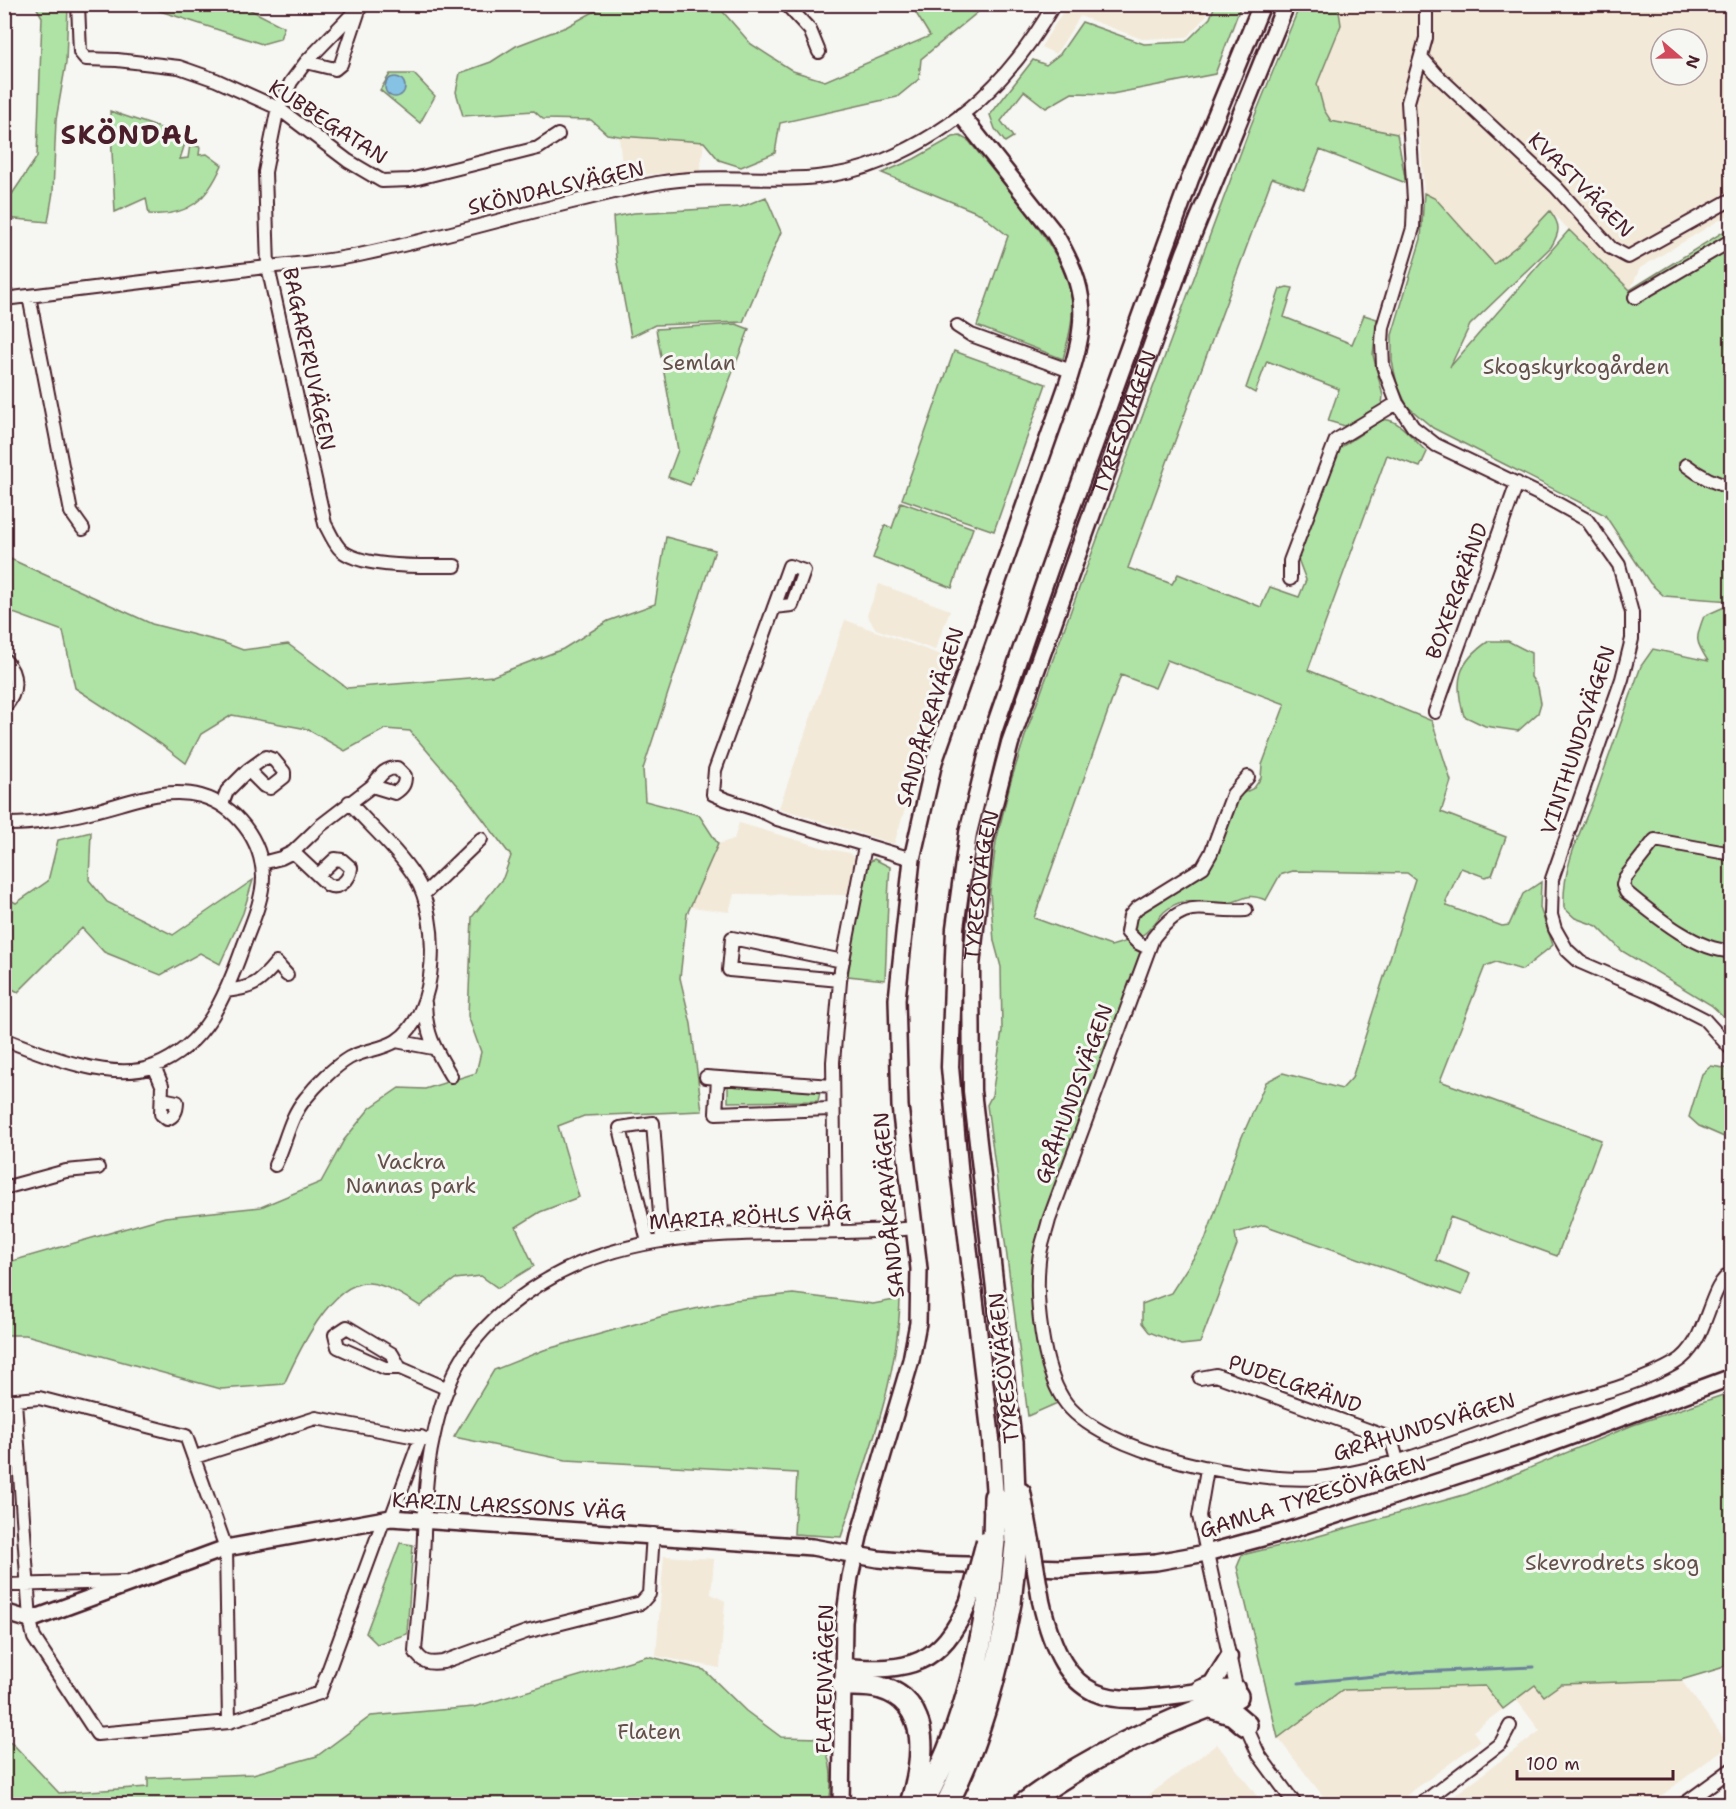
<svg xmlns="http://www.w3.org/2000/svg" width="1736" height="1809" font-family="'Shantell Sans',sans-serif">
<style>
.built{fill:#f2e9d8;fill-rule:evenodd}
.green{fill:#aee3a5;stroke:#7c8168;stroke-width:1.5}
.water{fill:#85c2e4;stroke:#6d819a;stroke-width:1.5}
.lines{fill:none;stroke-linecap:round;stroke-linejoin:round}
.stream{stroke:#6d819a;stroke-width:3}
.minor-casing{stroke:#4a1f2b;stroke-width:16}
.tertiary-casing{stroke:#4a1f2b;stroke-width:20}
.secondary-casing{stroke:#4a1f2b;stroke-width:21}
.motorway-casing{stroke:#4a1f2b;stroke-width:26}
.minor{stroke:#f6f6f2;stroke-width:12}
.tertiary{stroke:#f6f6f2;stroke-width:15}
.secondary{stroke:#f6f6f2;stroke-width:16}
.motorway{stroke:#f6f6f2;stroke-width:21}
.secondary-bridge-casing{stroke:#4a1f2b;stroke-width:21;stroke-linecap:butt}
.motorway-bridge-casing{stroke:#4a1f2b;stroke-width:26;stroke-linecap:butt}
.secondary-bridge{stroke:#f6f6f2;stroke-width:16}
.motorway-bridge{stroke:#f6f6f2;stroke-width:21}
.labels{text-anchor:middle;stroke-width:6;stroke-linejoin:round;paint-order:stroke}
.street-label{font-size:21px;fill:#4a1f2b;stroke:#f6f6f2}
.park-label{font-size:21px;fill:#63504a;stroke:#f6f6f2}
.district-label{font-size:27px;font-weight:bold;letter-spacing:1.5px;fill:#4a1f2b;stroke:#f6f6f2}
</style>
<rect width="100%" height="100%" fill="#f6f6f2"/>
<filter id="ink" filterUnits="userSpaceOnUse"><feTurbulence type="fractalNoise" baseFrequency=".0167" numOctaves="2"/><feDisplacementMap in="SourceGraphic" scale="12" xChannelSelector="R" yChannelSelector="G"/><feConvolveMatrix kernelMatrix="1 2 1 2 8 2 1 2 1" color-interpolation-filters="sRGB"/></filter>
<g filter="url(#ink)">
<path class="built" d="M1067,5V4L1211,5L1206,16L1187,37L1142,39L1080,16L1056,54L1041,47Z
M1338,5H1731V213L1640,268L1630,290L1550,211L1518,245L1494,264L1436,199L1424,193L1420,136L1397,134L1331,120L1325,110L1317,85L1341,26ZM1661,39H1697V75H1661Z
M619,136L704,142L700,171L623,176Z
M879,584L950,610L935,650L876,629L867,615Z
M845,620L952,659L894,844L779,808Z
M739,823L828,849L850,853L855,858L848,895L734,894L729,912L669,904L718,844L734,839Z
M664,1556L714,1559L711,1594L725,1601L720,1668L656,1656Z
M1681,1680L1729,1745L1650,1804H1443L1540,1731L1516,1699L1535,1684L1544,1696L1560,1684Z
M1485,1686L1503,1709L1473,1731L1480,1741L1395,1804H1329L1278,1738L1342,1690Z
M1217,1744L1263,1804H1137L1212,1748Z"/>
<path class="green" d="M35,5H68L66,63L56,120L53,192L48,222L5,218V199L8,200L37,157L42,17Z
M127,5H241L284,27L280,39L262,44L157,10H125Z
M983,5L984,7L921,59L919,79L897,97L780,123L775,153L741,167L719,160L704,142L619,136L607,134L591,120L543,119L534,111L463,116L456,92L460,73L491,62L516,46L566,27L606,5H717L751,44L793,71L825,81L930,36L911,5H954L959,9L968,5Z
M1215,5H1241L1215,74L1112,94L1072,93L1046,108L1024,91L1001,121L1013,137L1005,142L995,129L990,115L1033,60L1046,65L1060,54L1082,22L1144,44L1186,42L1210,18Z
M1300,5H1338L1341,25L1317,84L1324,110L1331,121L1397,134L1406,183L1320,150L1304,189L1272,178L1128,568L1172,584L1178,574L1261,607L1270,587L1299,597L1306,580L1298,559L1331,464L1340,448L1382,420C1399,417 1414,441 1427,452L1420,467L1387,455L1308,670L1432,721L1451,781L1441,812L1506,837L1492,875L1485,877L1461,868L1446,901L1447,906L1502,926L1509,925L1523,894L1541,882L1540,908L1553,945L1522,970L1496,962L1485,966L1440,1081L1601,1140L1557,1256L1450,1217L1436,1260L1470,1274L1462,1295L1264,1225L1235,1233L1237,1245L1200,1343L1181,1345L1149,1332L1142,1323V1304L1171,1293L1205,1240L1241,1139L1266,1082L1283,1073L1342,1089L1352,1078L1415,879L1407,873L1293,871L1280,875L1266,900C1242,891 1245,902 1226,903C1204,905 1186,892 1164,912C1156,920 1151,930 1141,936L1132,926L1140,913L1208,871L1239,795L1254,788L1261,778L1262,765L1285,704L1167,660L1155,688L1121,675L1034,918L1111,946L1127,941L1140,950V957L1036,1246V1296L1062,1401L1028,1416L987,1105L992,1095L1002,1031L1001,967L994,941L990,892L996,842L1010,784L1027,730L1135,436L1251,125Z
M390,74H414L435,96L420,123L380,90Z
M110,111L187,137L180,159L188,158L190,145L200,147L199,155L207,154L222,165C207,200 188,217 149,214L146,198L115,212Z
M960,136L969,141C1000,181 1066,249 1072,300C1074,320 1068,340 1063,359L977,326L1008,236L981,214L882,173L914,159L953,137Z
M1424,193L1436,199L1494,264L1518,245L1550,211C1561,225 1560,232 1551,247L1470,325L1450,367L1569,230L1630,290L1731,227V491L1723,490L1731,494V601L1664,596L1650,583L1605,515L1433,428L1407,406L1397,384L1392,361V335L1421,239Z
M766,197L781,232L743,322L655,325L631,337L616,258L613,217L634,213L741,207Z
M1287,287L1293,288L1284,317L1352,344L1364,315L1377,319L1373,355L1383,396L1382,404L1377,410L1345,426L1328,421L1339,389L1267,361L1255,393L1246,388L1280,289Z
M736,324L749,329L690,485L668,477L678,450L656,329Z
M954,351L1046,384L994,531L902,499Z
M901,502L973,528L952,588L873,558L885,525L892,528Z
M666,537L715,550L643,769L645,801L699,815L718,844L687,914L680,978L691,1024L702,1111L584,1116L558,1126L579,1197L540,1212L516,1227L534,1266L498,1288L481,1276L455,1279L420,1306C406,1297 386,1284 369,1283C331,1280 297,1355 284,1384L221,1389L26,1335H5V1263L165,1217L261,1207L321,1182L344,1140L370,1108L399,1088L425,1089L476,1073L481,1052L468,1016L472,917L503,878L511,856L460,789L410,731L385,729L345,751L307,729L232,715L201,734L186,763L161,744L75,688L63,631L5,610L4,556L152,624L222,642L243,650L288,644L347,688L493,676L563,649L608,621L655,604Z
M1731,604V1023L1711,1005L1622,951L1597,926L1575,918L1564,908C1562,864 1581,832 1596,793C1611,751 1626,708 1641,666L1653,649L1708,661C1695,641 1695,639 1704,616Z
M1489,641H1508L1531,653V677L1538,687L1541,703L1538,713L1518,731L1485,726L1464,716C1454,682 1457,662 1489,641Z
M91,832L89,880L107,902L173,935L253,880L243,913L220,964L200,953L161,975L104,952L82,928L18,992L5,985V897L16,903L48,881L58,840Z
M874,859L890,867C887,905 887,942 885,980L848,976L865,865Z
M1711,1066L1731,1069V1140L1699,1126L1689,1117L1702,1074Z
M728,1085L820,1092L818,1101L728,1102Z
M793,1294L873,1304L900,1299C898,1381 866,1460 841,1537L794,1534L797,1473L566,1460L454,1437L494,1370L544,1350L663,1316L735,1300Z
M1723,1395L1732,1422L1731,1660L1721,1668L1681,1680L1561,1684L1544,1696L1535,1685L1503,1709L1485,1686L1342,1690L1278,1738L1237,1567L1242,1555L1308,1539L1467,1494L1633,1425Z
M400,1543L413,1545L407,1634L377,1644L366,1633Z
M647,1656L704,1670L746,1711L781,1737L821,1738C832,1761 833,1780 829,1804H5V1742L12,1743L59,1793L148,1787V1778L253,1774L317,1756L371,1716L474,1707Z"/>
<path class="water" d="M385 87a10 10 0 1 1 20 0a10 10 0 1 1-20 0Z"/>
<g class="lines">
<path class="stream" d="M1299,1683L1418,1672L1534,1667"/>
<defs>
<path id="minor" d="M78,4L80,52L86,59L117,60L179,67L216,80L278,108L348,161L382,181L410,180L538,148L558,135
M362,4L306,62L291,82L277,112L265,172L268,267L325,524C329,531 333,541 339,548C357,569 428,566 455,566
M786,4L810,30L819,52
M1426,4V38L1408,102L1414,200L1413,228L1383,327L1382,343L1383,366L1397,403L1413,427L1436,445L1549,499L1587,520L1619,565L1632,613V639L1622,679L1552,879L1551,915L1555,929L1567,950L1580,962L1659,996L1704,1019L1732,1050
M1422,58L1436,74L1556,187L1611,248L1628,257L1732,199
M306,62L335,69L341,64L359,10
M29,296L71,512L83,529
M1635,297L1732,240
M4,299C83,290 162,280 241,270C280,265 320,263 359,255C459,234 557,202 657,183C733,169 806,193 882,161C959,129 1013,77 1054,4
M957,326L971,335L1071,371
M1686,465C1700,476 1714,484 1732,487
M1290,579V561L1336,440L1397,403
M774,607L792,605L804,571L789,566L715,770L713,794C735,805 756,806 777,819L912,859
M4,659C18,674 18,692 4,708
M1435,712L1517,483
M222,804L227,791L248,770L264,786L270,788L284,777V772L274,760L266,757L248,770
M4,824C35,825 64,818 94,811C128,803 165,786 201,796C236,806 262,840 263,877C263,900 251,925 243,947C226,995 206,1046 154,1066C113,1083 44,1055 4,1039
M293,852L328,885C340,890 350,879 351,868L342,860L335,859L318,875
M1732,854L1655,840L1625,878L1623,885L1626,892C1652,913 1697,952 1732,951
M262,863L281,858L293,852L320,826L372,786L395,793C403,788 405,784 405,776L397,768C384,768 380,776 372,786
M424,894L481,839
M1246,910C1200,913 1188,894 1153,938L1049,1220C1046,1233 1040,1247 1039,1261C1035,1300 1042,1366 1063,1399C1099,1455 1258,1484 1319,1478C1392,1470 1472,1435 1542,1411C1585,1397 1635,1386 1675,1363C1709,1344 1707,1285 1732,1273
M1148,948L1138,943L1127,932L1130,916L1137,908L1203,867L1211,853L1233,794L1248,777
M840,980L729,970L732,938L843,961
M226,991C252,988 259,984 276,963L287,975
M425,1003C426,1036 435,1049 451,1076
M396,1041L433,1048
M154,1066L162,1085L161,1114L167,1119C175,1116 177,1110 177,1102L162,1099
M706,1077L832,1086
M718,1078L716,1113L831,1109
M275,1165C286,1143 289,1118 305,1099C316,1085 334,1067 349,1058C363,1050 382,1050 396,1041C440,1013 440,917 415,877C398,850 370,826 349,802
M4,1188L66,1171L98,1168
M835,1231L833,1062L841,970L865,846
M648,1242L620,1128L653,1123L662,1240
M400,1368H385L338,1347L335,1335L347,1327L392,1354L400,1368L448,1389
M1200,1378L1216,1375L1384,1436L1392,1442L1397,1460
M4,1401L39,1398L186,1436L226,1548L229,1722
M15,1401L30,1620L34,1638L97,1734L229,1722L320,1693L384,1519
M195,1457L316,1418L432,1440
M1207,1469L1199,1516L1238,1696
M391,1518L421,1437
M653,1534L649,1594L641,1603L526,1632L443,1662C429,1664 422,1663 415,1651C418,1612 423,1573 424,1534C425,1503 426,1470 433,1439C446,1375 468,1336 521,1297C636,1211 780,1242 914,1228
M4,1585L125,1582
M1244,1722L1259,1755L1295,1804
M1421,1804L1501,1743L1510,1726
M1684,1804L1732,1769"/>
<path id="tertiary" d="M4,1612L30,1620L226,1548L391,1518L812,1547L878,1559L933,1564L1064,1568L1156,1562L1206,1553L1281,1533L1523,1454L1732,1377
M841,1804L844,1622L850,1577L860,1532L911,1360L918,1323L919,1269L900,1106L897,999L912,859L934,762L1066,388C1088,321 1090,292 1053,231L962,116"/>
<g id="secondary">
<path id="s1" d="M1014,1452L972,1091L971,966L984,842L1010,743L1185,253L1286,4"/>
<path d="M1022,1492L1031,1541"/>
<path d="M992,1508L995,1497L991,1439L960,1177L950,1067L955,928L968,833L993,732L1050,567L1190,179L1262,4"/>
<path d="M1041,1601C1071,1735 1133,1695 1236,1688"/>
<path d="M844,1667C909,1672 941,1666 969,1601"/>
<path d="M1200,1689L1212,1684L1229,1657"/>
</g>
<path id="motorway" d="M1012,1441L1016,1545
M994,1541L995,1497
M843,1685C855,1685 869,1684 881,1688C934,1703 923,1764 911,1804
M1211,1707L1233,1714L1246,1725
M922,1804C958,1742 976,1672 988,1602
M947,1804C979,1740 997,1674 1010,1603
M1024,1804C1088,1757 1163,1722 1237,1696"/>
</defs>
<use href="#minor" class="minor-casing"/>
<use href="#tertiary" class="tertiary-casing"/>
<use href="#secondary" class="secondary-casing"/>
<use href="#motorway" class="motorway-casing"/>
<use href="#minor" class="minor"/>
<use href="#tertiary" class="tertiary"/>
<use href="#secondary" class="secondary"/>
<use href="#motorway" class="motorway"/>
<defs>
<path id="secondary-bridge" d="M1031,1541L1041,1601
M969,1601L985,1541"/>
<path id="motorway-bridge" d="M988,1602L994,1541
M1010,1603L1016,1545"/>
</defs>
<use href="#secondary-bridge" class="secondary-bridge-casing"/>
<use href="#motorway-bridge" class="motorway-bridge-casing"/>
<use href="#secondary-bridge" class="secondary-bridge"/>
<use href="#motorway-bridge" class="motorway-bridge"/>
</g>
</g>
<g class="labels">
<g class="street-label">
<text transform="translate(328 122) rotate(33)" y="7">KUBBEGATAN</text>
<text transform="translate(1581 185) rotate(45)" y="7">KVASTVÄGEN</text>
<text transform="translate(556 188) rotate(-13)" y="7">SKÖNDALSVÄGEN</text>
<text transform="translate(309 359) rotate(78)" y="7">BAGARFRUVÄGEN</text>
<text dy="7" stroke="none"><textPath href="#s1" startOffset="1056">TYRESÖVÄGEN</textPath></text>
<text transform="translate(1457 591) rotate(-70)" y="7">BOXERGRÄND</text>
<text transform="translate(930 717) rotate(-73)" y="7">SANDÅKRAVÄGEN</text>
<text transform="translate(1578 740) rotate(-72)" y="7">VINTHUNDSVÄGEN</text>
<text dy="7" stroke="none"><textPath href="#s1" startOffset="570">TYRESÖVÄGEN</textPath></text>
<text transform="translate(1074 1094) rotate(-70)" y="7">GRÅHUNDSVÄGEN</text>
<text transform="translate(889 1205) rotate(-95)" y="7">SANDÅKRAVÄGEN</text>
<text transform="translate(750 1217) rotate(-3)" y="7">MARIA RÖHLS VÄG</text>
<text transform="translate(1004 1368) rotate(-96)" y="7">TYRESÖVÄGEN</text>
<text transform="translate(1295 1384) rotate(19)" y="7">PUDELGRÄND</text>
<text transform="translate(1424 1427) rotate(-17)" y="7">GRÅHUNDSVÄGEN</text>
<text transform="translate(1313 1497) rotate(-17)" y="7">GAMLA TYRESÖVÄGEN</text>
<text transform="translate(509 1506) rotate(3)" y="7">KARIN LARSSONS VÄG</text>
<text transform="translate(825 1679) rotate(-89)" y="7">FLATENVÄGEN</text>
</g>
<g class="park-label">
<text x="699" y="370">Semlan</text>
<text x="1576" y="374">Skogskyrkogården</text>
<text x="411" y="1169">Vackra<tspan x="411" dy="24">Nannas park</tspan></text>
<text x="1612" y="1570">Skevrodrets skog</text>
<text x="649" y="1739">Flaten</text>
</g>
<g class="district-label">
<text x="130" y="144">SKÖNDAL</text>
</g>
</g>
<rect width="1736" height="1809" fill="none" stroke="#f6f6f2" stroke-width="24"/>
<rect x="12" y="12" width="1712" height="1785" fill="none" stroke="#4a1f2b" stroke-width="2" filter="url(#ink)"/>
<g transform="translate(1679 57) rotate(110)"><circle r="28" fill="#f6f6f2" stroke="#b1a0a2" stroke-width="1.5"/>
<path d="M0-4.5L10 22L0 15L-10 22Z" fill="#d1495b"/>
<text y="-9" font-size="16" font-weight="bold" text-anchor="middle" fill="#4a1f2b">N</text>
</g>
<path d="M1517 1770v9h156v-9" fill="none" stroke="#4a1f2b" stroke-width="3"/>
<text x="1526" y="1770" font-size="18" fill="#4a1f2b" stroke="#f6f6f2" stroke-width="4.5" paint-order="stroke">100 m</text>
</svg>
